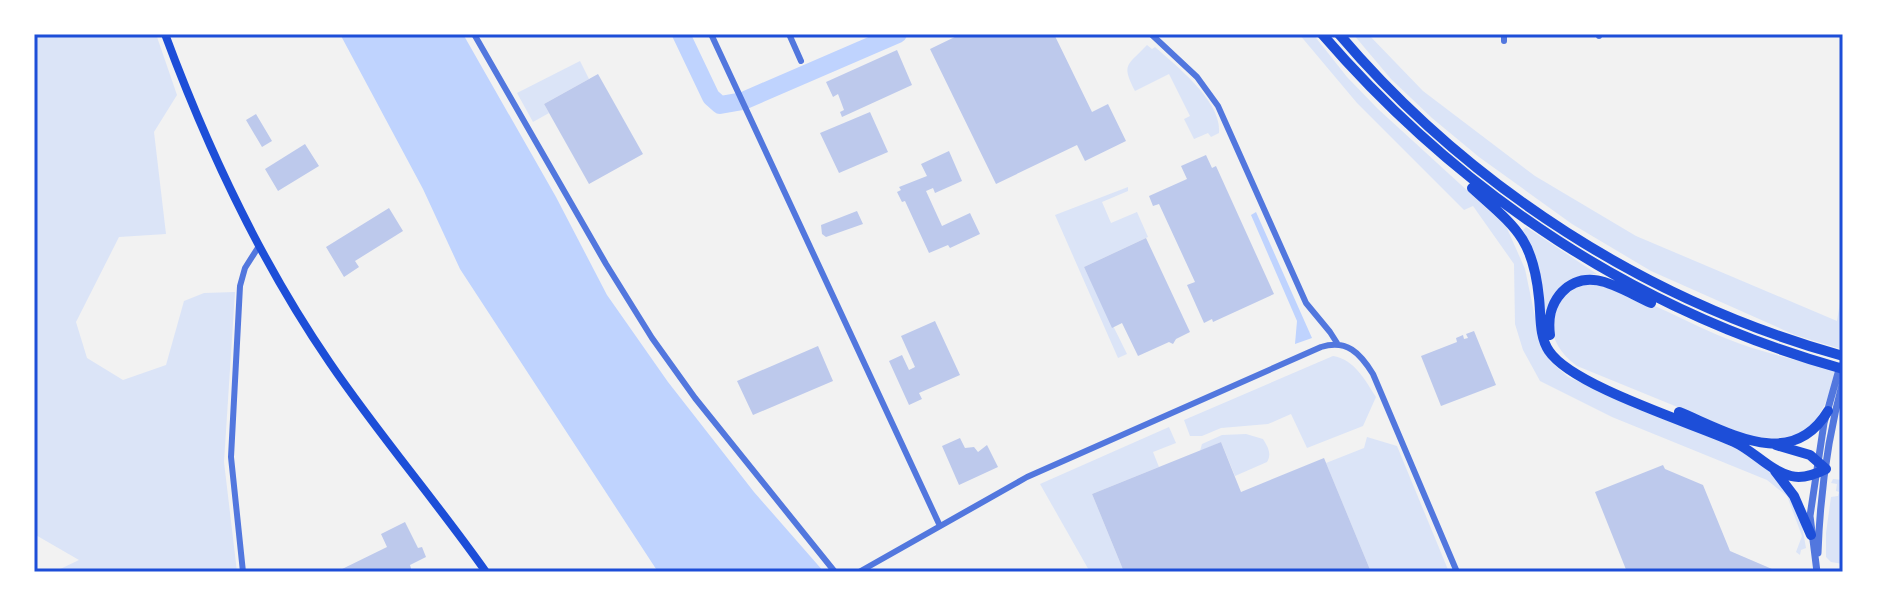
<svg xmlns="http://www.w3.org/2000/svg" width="1877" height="606" font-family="Cabin,sans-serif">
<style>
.green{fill:#dbe4f7}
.water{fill:#bfd3fe}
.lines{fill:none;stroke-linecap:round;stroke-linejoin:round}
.river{stroke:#bfd3fe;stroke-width:18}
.building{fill:#bdc9ec}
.minor{stroke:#5277de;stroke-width:6}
.tertiary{stroke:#5277de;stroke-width:7}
.secondary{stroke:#1d4ed8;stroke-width:8}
.trunk{stroke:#1d4ed8;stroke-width:10}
.neatline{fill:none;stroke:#1d4ed8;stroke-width:3}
</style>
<rect width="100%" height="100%" fill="#f2f2f2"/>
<path class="green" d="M34,34H156L177,95L154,132L166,234L119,237L76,322L87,358L123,380L166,365L184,301L204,293L235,292L224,462L237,572H54L79,560L34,534Z
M1299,34H1313L1347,77L1378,109L1506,226L1525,269L1540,341L1550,361L1568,377L1733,447L1767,467L1783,485L1800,514L1806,548L1801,550L1800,555L1796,552L1802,536L1787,496L1767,480L1612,417L1540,381L1523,350L1515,324L1514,264L1473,206L1464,210L1357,103Z
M1353,34H1368L1423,91L1535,176L1636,236L1837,321L1843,284L1841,349L1795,335L1651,271L1572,224L1479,157L1432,118L1391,79Z
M1147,45L1152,49L1155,47C1176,66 1222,101 1219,133L1211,137L1208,133L1194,139L1184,119L1190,116L1169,74L1135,91C1121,64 1127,66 1147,45Z
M580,61L589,79L544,104L549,113L533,122L517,93Z
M1128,187V191L1102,202L1111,223L1137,212L1148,237L1084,267L1127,354L1118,358L1055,215Z
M1526,227L1597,274C1572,276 1551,294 1544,317L1535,255L1523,230Z
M1588,283C1636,292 1680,320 1725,338C1761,353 1799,360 1836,371C1821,426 1806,446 1746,435L1577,366C1540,340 1544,296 1588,283Z
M1333,356C1354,359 1365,380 1376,397L1363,426L1307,448L1291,414L1268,424L1221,428L1202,436H1190L1184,420Z
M1169,427L1176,443L1153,452L1159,467L1092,494L1124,572H1090L1040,484Z
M1246,434L1263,439C1268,447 1272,454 1267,462L1235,476L1221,442L1200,451L1202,444L1222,435Z
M1367,437L1397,446L1449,572H1371L1326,463L1364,448Z
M1833,479L1843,480V564L1831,562L1826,557V533L1831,497L1838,496L1839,492L1836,491L1837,484L1831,483Z"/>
<path class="water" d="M340,34H463L556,197L607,295L668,382L754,492L824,572H658L460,269L423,189Z
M1256,212L1312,338L1295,344L1297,321L1251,215Z"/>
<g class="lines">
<path class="river" d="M681,34L711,97L720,105L743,101L898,34"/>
</g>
<path class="building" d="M961,34H1054L1092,112L1108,104L1126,141L1085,161L1077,145L996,184L930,49Z
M897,50L912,85L842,117L840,112L844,110L838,94L833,97L826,82Z
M598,74L643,154L589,184L544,104Z
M870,112L888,152L839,173L820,133Z
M256,114L272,141L262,147L246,120Z
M305,144L319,166L278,191L265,169Z
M949,151L962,181L935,193L933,188L926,191L942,226L970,213L980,234L950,248L948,245L929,253L905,201L902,202L897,192L901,190L899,187L927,176L921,164Z
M1206,155L1212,168L1216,166L1274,294L1213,322L1212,319L1204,323L1187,285L1195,282L1159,204L1153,206L1149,196L1187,179L1181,166Z
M389,208L403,231L355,261L359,267L344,277L326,247Z
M857,211L863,224L826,237L822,234L821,225Z
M1146,238L1190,332L1176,339L1173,344L1169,342L1138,356L1122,323L1112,328L1084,267Z
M935,321L960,375L919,393L922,399L909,405L889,361L902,355L909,370L915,367L901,336Z
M1474,331L1496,385L1441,406L1421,356L1457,342L1456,338L1463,335L1464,339L1468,338L1466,334Z
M818,346L833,381L753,415L737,381Z
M960,438L965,448L974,447L978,452L987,445L998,467L959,485L942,446Z
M1221,442L1241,492L1324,458L1371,572H1124L1092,494Z
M1663,465L1665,469L1703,485L1730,551L1779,572H1627L1595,492Z
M405,522L418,548L422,547L426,557L410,565L412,572H336L387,547L381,534Z"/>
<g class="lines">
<path class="minor" d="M474,34L606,264L652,338L695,398L835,572
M711,34L940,526
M789,34L801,61
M1151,34L1197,77L1218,106L1306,303L1330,332L1337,343
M1504,34V41
M1599,34V36
M243,572L231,457L240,286L245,268L259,246
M859,572L1027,477L1321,347C1347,339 1360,353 1373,374L1457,572"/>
<path class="tertiary" d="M1843,34V35
M1818,553C1820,495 1828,436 1843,381
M1817,572L1810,516L1824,423L1840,366"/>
<path class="secondary" d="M165,34C208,150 260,261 330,363C379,435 436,501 486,572"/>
<path class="trunk" d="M1322,34C1461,195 1638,312 1843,369
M1339,34C1470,188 1648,302 1843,356
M1472,188C1515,227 1533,237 1539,298C1541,315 1539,337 1549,351C1572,386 1692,423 1734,442C1754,451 1770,471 1791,476C1802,479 1816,474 1826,469L1810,455L1776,445
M1550,335C1548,319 1550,305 1562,292C1589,264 1623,291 1651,303
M1679,412C1728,432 1791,472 1828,411
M1775,471L1794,496L1811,535"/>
</g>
<rect width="1877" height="606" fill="none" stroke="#ffffff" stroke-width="72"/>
<rect x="36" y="36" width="1805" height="534" class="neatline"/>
</svg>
